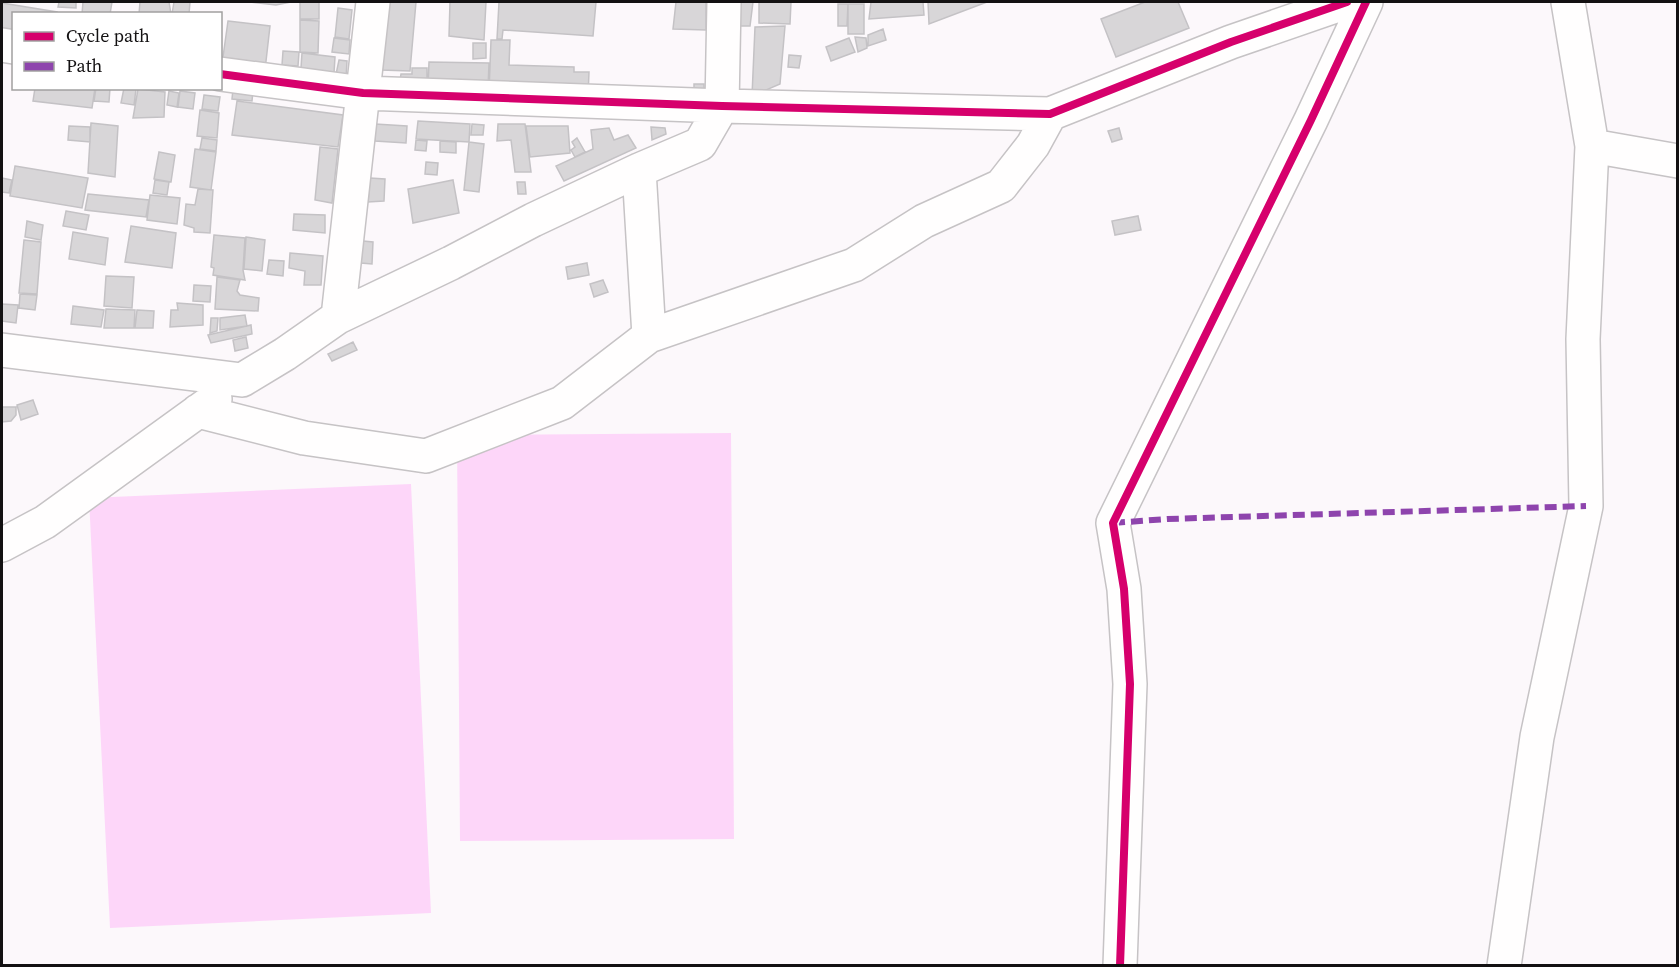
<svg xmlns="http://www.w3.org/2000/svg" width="1679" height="967" font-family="'Source Serif 4',serif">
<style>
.grass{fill:#fdd6f9}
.building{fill:#d8d6d8;stroke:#c4c2c5;stroke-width:1.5}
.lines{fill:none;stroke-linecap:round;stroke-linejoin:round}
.minor-casing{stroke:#c6c3c5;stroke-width:36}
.minor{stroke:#fffefe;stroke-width:33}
.quiet{stroke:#8e44ad;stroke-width:6;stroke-dasharray:12 6;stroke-linecap:butt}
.cycleway-casing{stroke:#fff;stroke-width:11}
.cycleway{stroke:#d6006c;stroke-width:8}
</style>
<rect width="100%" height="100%" fill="#fcf8fb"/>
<path class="grass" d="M731,433L734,839L460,841L457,435Z
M411,484L431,913L110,928L89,498Z"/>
<path class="building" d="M59,2H76V8L58,7Z
M83,2H112L110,14H82Z
M140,2H169L171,14H139Z
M174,2H190L189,14H172Z
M250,2H291L276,5Z
M300,2H319V19H300Z
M388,2H416L410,71L381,70Z
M450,2H486L484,40L449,36Z
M499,2H596L593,36L503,30L502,39H497Z
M676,2H706V30L673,29Z
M740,2H753L750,26H740Z
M759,2H791L790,24L759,23Z
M871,2H923L924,15L869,19Z
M928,2H987L929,24Z
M1145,2H1178L1189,28L1116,57L1101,19Z
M2,3L57,12V14H14V38L2,36Z
M838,4H848L847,26H838Z
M848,4H864V34H848Z
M338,8L352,10L349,39L335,37Z
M300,20L319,21L318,53L300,52Z
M228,21L270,26L265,70L222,64Z
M785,26L780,84L752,96L755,27Z
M883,29L886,40L868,46V35Z
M855,37L866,38L867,48L858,52Z
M334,38L350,40L349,54L332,52Z
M849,38L855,52L831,61L826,47Z
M491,40H510L509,65L574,67V72H589L588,97L489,92Z
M473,43H486V58L473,59Z
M283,51L299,52L298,66L282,65Z
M302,53L335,57L334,73L301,68Z
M789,55L801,56L799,68L788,67Z
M339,60L347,61L346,79H335Z
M429,62L489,63L488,89L428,87Z
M412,68H427V88L399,87L401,74H412Z
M694,84H704V96H694Z
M35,88H95L92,108L33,101Z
M96,88H110L109,102L94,101Z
M124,88L136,89L134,105L121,103Z
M138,89L165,92L164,117L133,118Z
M233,89L253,91L252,101L232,99Z
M169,91L179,93L177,107L167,105Z
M180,91L195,93L193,109L178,107Z
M204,95L220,97L218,111L202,109Z
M237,101L343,115L338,147L232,135Z
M200,110L219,113L217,138L197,136Z
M418,121L470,124L469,142L416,139Z
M91,123L118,126L115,177L88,173Z
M375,124L407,126L406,143L375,141Z
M472,124L484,125L483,135H471Z
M498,124H525L531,172H515L511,140L497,141Z
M69,126L90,127V142L68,140Z
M526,126H568L570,153L530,157Z
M651,127L665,128L666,134L652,140Z
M609,128L614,140L628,135L636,148L564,181L556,166L593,149L591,130Z
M1119,128L1122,139L1112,142L1108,131Z
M202,138L217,140L216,151L200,149Z
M577,138L585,152L575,157L571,150L575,147L572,142Z
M416,140L427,141L426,151L415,150Z
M440,141L456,142V153L440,152Z
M469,142L484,144L479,192L464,190Z
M320,147L338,149L332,203L315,200Z
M195,149L216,152L211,190L190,187Z
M159,152L175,155L171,182L154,179Z
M426,162L438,163L437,175L425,174Z
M15,166L88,178L82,208L10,196Z
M2,178L12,180L9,193L2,192Z
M370,178L385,179L384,201L368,202Z
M155,180L169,182L167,195L153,193Z
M453,180L459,213L413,223L408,189Z
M517,182H525L526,194H518Z
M198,189L213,190L210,233L194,232V228L184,225L186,204L195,205Z
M88,194L149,200L146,217L85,210Z
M150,195L180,198L177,224L147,220Z
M66,211L89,215L86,230L63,226Z
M294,214L325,215V233L293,230Z
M1138,216L1141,230L1115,235L1112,221Z
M27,221L43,225L41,240L25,237Z
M131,226L176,233L172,268L125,262Z
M73,232L108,238L105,265L69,259Z
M214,235L245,238L243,270L245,280L213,275L214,268L211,267Z
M246,237L265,240L262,271L244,269Z
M24,240L41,242L37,294L19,293Z
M363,241L373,242L372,264L361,263Z
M290,253L323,256L321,285H304L305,271L289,268Z
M269,260L284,261L283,276L267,274Z
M587,263L589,275L568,279L566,267Z
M106,276L134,277L132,308L104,306Z
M217,277L240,280L237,291L240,295L259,298L258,311L215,309Z
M603,280L608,292L594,297L590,284Z
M194,285L211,286L210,302L193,301Z
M20,294L37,295L35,310L19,308Z
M177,303L203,305V325L170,327L171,310H178Z
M2,304L18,305L16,323L2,321Z
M73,306L104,310L101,327L71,324Z
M106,309L135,310L134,328H104Z
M137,310L154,311L153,328H135Z
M245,315L247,326L220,330V318Z
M211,318H218L217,331L210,333Z
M251,325L252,334L211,343L208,335Z
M246,337L248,348L235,351L233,340Z
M353,342L357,350L332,361L328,354Z
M33,400L38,414L21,420L17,405Z
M2,407H16V415L11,421L2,422Z"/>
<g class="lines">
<defs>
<path id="minor" d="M2,45L14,47
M220,74L363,93L722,106L1050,114L1231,42L1347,2
M1592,146L1678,161
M639,170L649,336
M338,317L373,2
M2,350L242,380L285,354L338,317L451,263L533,220L639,170L700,144L722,106L724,2
M198,411L304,438L426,456L562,403L649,336L854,265L924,221L1001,186L1033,145L1050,114
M2,545L45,522L215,399
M1120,966L1130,684L1124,589L1113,523L1311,120L1366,2
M1504,966L1537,737L1586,506L1583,339L1592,146L1568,2"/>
</defs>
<use href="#minor" class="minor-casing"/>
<use href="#minor" class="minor"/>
<path class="quiet" d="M1113,523L1167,519L1586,506"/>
<defs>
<path id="cycleway" d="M220,74L363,93L722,106L1050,114L1231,42L1347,2
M1120,966L1130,684L1124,589L1113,523L1311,120L1366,2"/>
</defs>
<use href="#cycleway" class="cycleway-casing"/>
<use href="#cycleway" class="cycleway"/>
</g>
<rect width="1679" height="967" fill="none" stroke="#131112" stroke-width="6"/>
<rect x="12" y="12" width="210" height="78" fill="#ffffff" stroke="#a1a0a0" stroke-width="1.5"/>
<rect x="24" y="32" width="30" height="9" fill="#d6006c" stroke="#a1a0a0" stroke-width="1.5"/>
<text x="66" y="42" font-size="18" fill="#131112">Cycle path</text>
<rect x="24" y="62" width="30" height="9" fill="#8e44ad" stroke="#a1a0a0" stroke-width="1.5"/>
<text x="66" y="72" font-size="18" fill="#131112">Path</text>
</svg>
